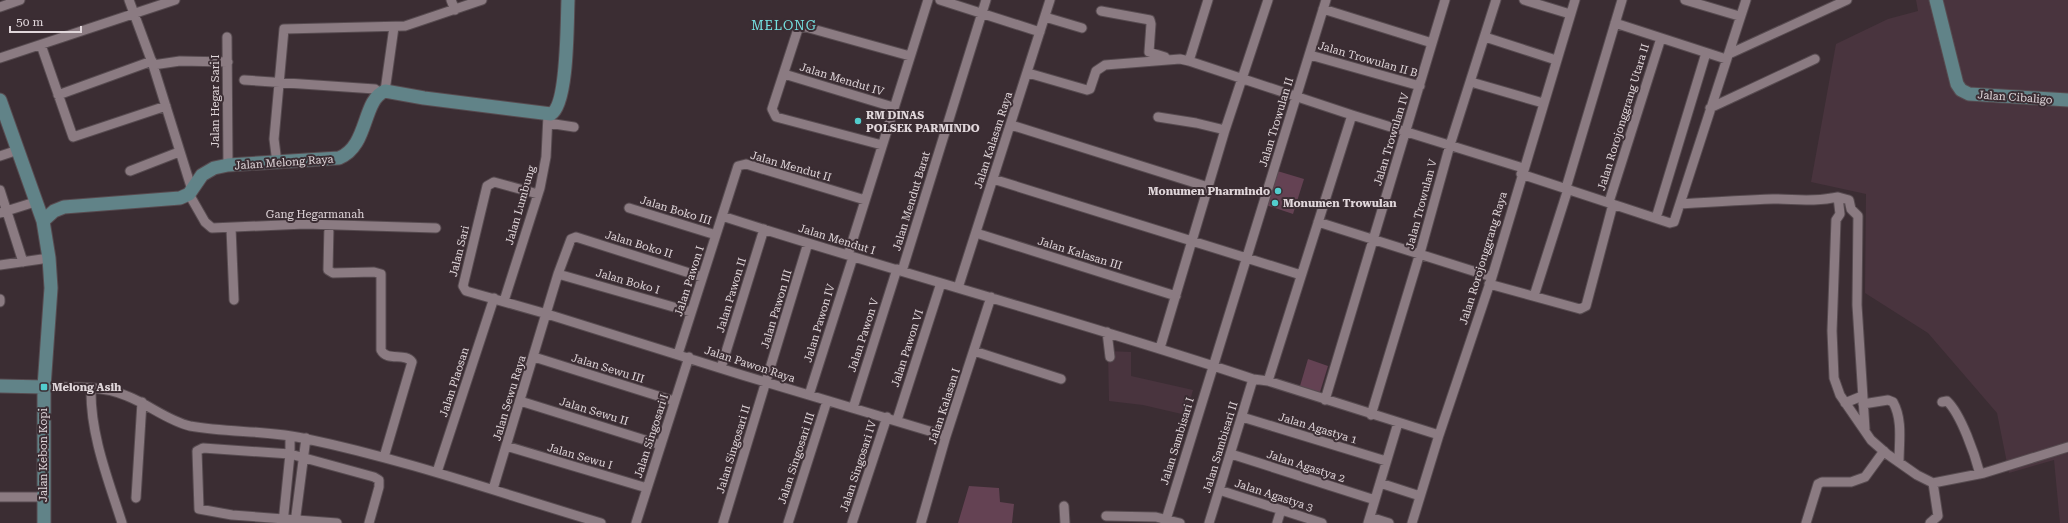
<svg xmlns="http://www.w3.org/2000/svg" width="2068" height="523" font-family="'Roboto Serif',serif">
<style>
.built{fill:#49343e}
.green{fill:#644253}
.lines{fill:none;stroke-linecap:round;stroke-linejoin:round}
.minor-casing{stroke:#574b50;stroke-width:11}
.secondary-casing{stroke:#574b50;stroke-width:15}
.minor{stroke:#8b7b82;stroke-width:9}
.secondary{stroke:#618388;stroke-width:13}
.poi-dot{fill:#52cdcd;stroke:#3b2d33;stroke-width:1.5}
.labels{text-anchor:middle;stroke-width:4;stroke-linejoin:round;paint-order:stroke}
.street-label{font-size:11px;fill:#e0d6da;stroke:#3b2d33}
.poi-label{font-size:11px;font-weight:bold;fill:#e0d6da;stroke:#3b2d33;text-anchor:start}
.quarter-label{font-size:13px;letter-spacing:1px;fill:#75e1e1;stroke:#3b2d33}
</style>
<rect width="100%" height="100%" fill="#3b2d33"/>
<path class="built" d="M1916,0H2068V523H2060L2054,460L2009,473L1997,413L1928,333L1865,293L1866,194L1811,182L1836,44L1888,19L1918,11Z
M1108,351L1131,352V376L1193,390L1186,415L1143,405L1109,401Z"/>
<path class="green" d="M1274,170L1304,179L1293,214L1263,204Z
M1308,359L1328,366L1320,392L1300,386Z
M969,486L999,488L1000,502L1014,504L1012,523H958Z"/>
<g class="lines">
<defs>
<path id="minor" d="M129,0L153,65L192,190
M451,0L455,10
M940,0L1040,32
M1524,0L1570,14
M1685,0L1739,16
M0,7L20,0
M1323,9L1432,43
M1101,11L1150,20L1151,24L1149,52L1165,57
M1045,17L1082,28
M1615,23L1726,59
M227,37L228,165
M1485,37L1556,60
M41,45L73,137L166,106
M1729,54L1847,0
M1310,55L1420,86
M0,58L175,0
M1189,61L1208,0
M153,65L180,61L228,62
M1028,73L1087,90L1090,89L1096,71L1105,65L1180,59L1189,61L1352,115L1523,168
M784,74L893,107
M244,80L375,89L380,93
M1471,82L1543,103
M385,91L394,27
M58,95L152,61
M1710,108L1815,59
M1158,117L1196,123L1225,130
M548,123L574,127
M1011,125L1208,187
M882,145L776,117L772,109L798,29L802,26L910,56
M0,156L18,150
M277,163L274,139L284,29L405,26L482,0
M130,171L179,152
M1521,174L1670,223L1674,222L1746,0
M993,179L1301,275
M1566,188L1622,0
M0,190L23,262
M189,194L205,222L212,228L305,224L436,228
M538,194L494,182L487,186L463,286L466,291L547,314L742,375L946,436
M1838,197L1849,200L1851,209L1858,216L1857,305L1865,429
M1832,198L1838,197L1840,214L1836,220L1832,331L1834,378L1840,395L1871,440L1887,454L1917,475L1933,483L1984,473L2068,447
M1609,202L1661,38
M1680,204C1711,202 1742,200 1773,199C1794,199 1811,202 1832,198L1825,199
M629,208L716,235
M0,213L35,202
M722,216C898,273 1077,320 1253,379L1268,381L1439,435
M1656,218L1706,53
M1318,222L1492,277
M329,225L328,270L333,273L374,272L381,274V350C387,362 405,352 412,362L384,457
M231,228L234,300
M976,233L1176,296
M848,255L928,0
M0,265L49,258
M902,271L986,0
M558,274L691,312
M1489,284L1580,309L1586,306L1613,204
M958,288L1050,0
M1534,296L1568,189
M0,299V302
M504,301L540,188L546,157L548,115
M1107,332L1110,357
M1160,348L1225,130L1268,0
M974,351L1061,379
M678,354L738,166L746,164L865,200
M534,357L674,401
M721,368L764,229
M1268,381L1352,115
M44,387C71,387 101,385 127,396C148,404 168,421 190,426C229,433 269,430 307,439C407,460 503,494 601,523
M91,388C90,434 108,479 122,523
M809,395L853,257
M1325,400L1445,0
M520,401L661,445
M1942,402L1947,401C1961,414 1975,455 1980,474
M1845,403L1862,396
M1863,404L1888,400L1893,402C1903,420 1899,442 1899,462
M853,408L897,269
M1371,415L1420,253L1450,145L1496,0
M1242,417L1386,461
M897,420L941,283
M506,446L647,488
M1231,454L1375,500
M437,472L494,298
M1380,483L1420,496
M493,489L558,274L571,239L576,237L702,277
M1219,490L1322,523
M0,497H43
M136,498L142,402
M1064,506L1065,523
M1106,516L1156,517L1180,523
M1370,517L1389,523
M283,523L290,454V436
M295,523L306,438
M337,523L232,515L199,509L197,451L203,448L290,454L374,477L379,480V487L369,523
M636,523L689,357
M723,523L808,243
M788,523L827,401
M852,523L887,417
M921,523L946,436L991,297
M1165,523L1326,0
M1209,523L1253,379
M1277,523L1281,510
M1368,523L1398,423
M1412,523L1439,435L1492,277L1575,0
M1806,523L1818,484L1822,482H1851L1865,477L1884,451
M1930,523L1938,516L1933,483"/>
<path id="secondary" d="M1936,0L1957,84L1961,90L1969,94L2068,100
M0,100L43,221L49,258L51,288L44,387V523
M43,221L54,211L64,207L180,198L189,194L202,175L214,168L228,165L339,158C369,146 362,100 385,91L424,98L551,114C568,105 567,21 568,0
M0,386L44,387"/>
</defs>
<use href="#minor" class="minor-casing"/>
<use href="#secondary" class="secondary-casing"/>
<use href="#minor" class="minor"/>
<use href="#secondary" class="secondary"/>
</g>
<g class="poi-dot">
<circle cx="858" cy="121" r="4"/>
<circle cx="1278" cy="191" r="4"/>
<circle cx="1275" cy="203" r="4"/>
<rect x="40" y="383" width="8" height="8" rx="2"/>
</g>
<g class="labels">
<g class="street-label">
<text transform="translate(1368 59) rotate(16)" y="4">Jalan Trowulan II B</text>
<text transform="translate(842 79) rotate(17)" y="4">Jalan Mendut IV</text>
<text transform="translate(2015 97) rotate(4)" y="4">Jalan Cibaligo</text>
<text transform="translate(215 101) rotate(-90)" y="4">Jalan Hegar Sari I</text>
<text transform="translate(1623 117) rotate(-73)" y="4">Jalan Rorojonggrang Utara II</text>
<text transform="translate(1276 122) rotate(-73)" y="4">Jalan Trowulan II</text>
<text transform="translate(1391 139) rotate(-73)" y="4">Jalan Trowulan IV</text>
<text transform="translate(993 140) rotate(-72)" y="4">Jalan Kalasan Raya</text>
<text transform="translate(284 162) rotate(-4)" y="4">Jalan Melong Raya</text>
<text transform="translate(791 166) rotate(16)" y="4">Jalan Mendut II</text>
<text transform="translate(911 201) rotate(-73)" y="4">Jalan Mendut Barat</text>
<text transform="translate(1421 204) rotate(-75)" y="4">Jalan Trowulan V</text>
<text transform="translate(520 205) rotate(-74)" y="4">Jalan Lumbung</text>
<text transform="translate(676 210) rotate(17)" y="4">Jalan Boko III</text>
<text x="315" y="218">Gang Hegarmanah</text>
<text transform="translate(837 239) rotate(17)" y="4">Jalan Mendut I</text>
<text transform="translate(639 244) rotate(17)" y="4">Jalan Boko II</text>
<text transform="translate(459 251) rotate(-76)" y="4">Jalan Sari</text>
<text transform="translate(1080 253) rotate(17)" y="4">Jalan Kalasan III</text>
<text transform="translate(1483 258) rotate(-73)" y="4">Jalan Rorojonggrang Raya</text>
<text transform="translate(628 281) rotate(16)" y="4">Jalan Boko I</text>
<text transform="translate(689 281) rotate(-72)" y="4">Jalan Pawon I</text>
<text transform="translate(731 295) rotate(-73)" y="4">Jalan Pawon II</text>
<text transform="translate(776 309) rotate(-73)" y="4">Jalan Pawon III</text>
<text transform="translate(819 323) rotate(-73)" y="4">Jalan Pawon IV</text>
<text transform="translate(863 335) rotate(-72)" y="4">Jalan Pawon V</text>
<text transform="translate(907 348) rotate(-72)" y="4">Jalan Pawon VI</text>
<text transform="translate(750 364) rotate(18)" y="4">Jalan Pawon Raya</text>
<text transform="translate(608 368) rotate(17)" y="4">Jalan Sewu III</text>
<text transform="translate(454 382) rotate(-72)" y="4">Jalan Plaosan</text>
<text transform="translate(509 398) rotate(-73)" y="4">Jalan Sewu Raya</text>
<text transform="translate(944 406) rotate(-72)" y="4">Jalan Kalasan I</text>
<text transform="translate(594 411) rotate(17)" y="4">Jalan Sewu II</text>
<text transform="translate(1318 428) rotate(17)" y="4">Jalan Agastya 1</text>
<text transform="translate(651 436) rotate(-72)" y="4">Jalan Singosari I</text>
<text transform="translate(1177 441) rotate(-73)" y="4">Jalan Sambisari I</text>
<text transform="translate(1220 447) rotate(-73)" y="4">Jalan Sambisari II</text>
<text transform="translate(733 449) rotate(-73)" y="4">Jalan Singosari II</text>
<text transform="translate(43 455) rotate(-90)" y="4">Jalan Kebon Kopi</text>
<text transform="translate(580 456) rotate(16)" y="4">Jalan Sewu I</text>
<text transform="translate(796 458) rotate(-72)" y="4">Jalan Singosari III</text>
<text transform="translate(858 466) rotate(-72)" y="4">Jalan Singosari IV</text>
<text transform="translate(1306 466) rotate(18)" y="4">Jalan Agastya 2</text>
<text transform="translate(1274 495) rotate(18)" y="4">Jalan Agastya 3</text>
</g>
<g class="poi-label">
<text x="866" y="119">RM DINAS<tspan x="866" dy="13">POLSEK PARMINDO</tspan></text>
<text x="1270" y="195" text-anchor="end">Monumen Pharmindo</text>
<text x="1283" y="207">Monumen Trowulan</text>
<text x="52" y="391">Melong Asih</text>
</g>
<g class="quarter-label">
<text x="784" y="30">MELONG</text>
</g>
</g>
<path d="M10 26v6h71v-6" fill="none" stroke="#e0d6da" stroke-width="2"/>
<text x="16" y="26" font-size="12" fill="#e0d6da" stroke="#3b2d33" stroke-width="3" paint-order="stroke">50 m</text>
</svg>
